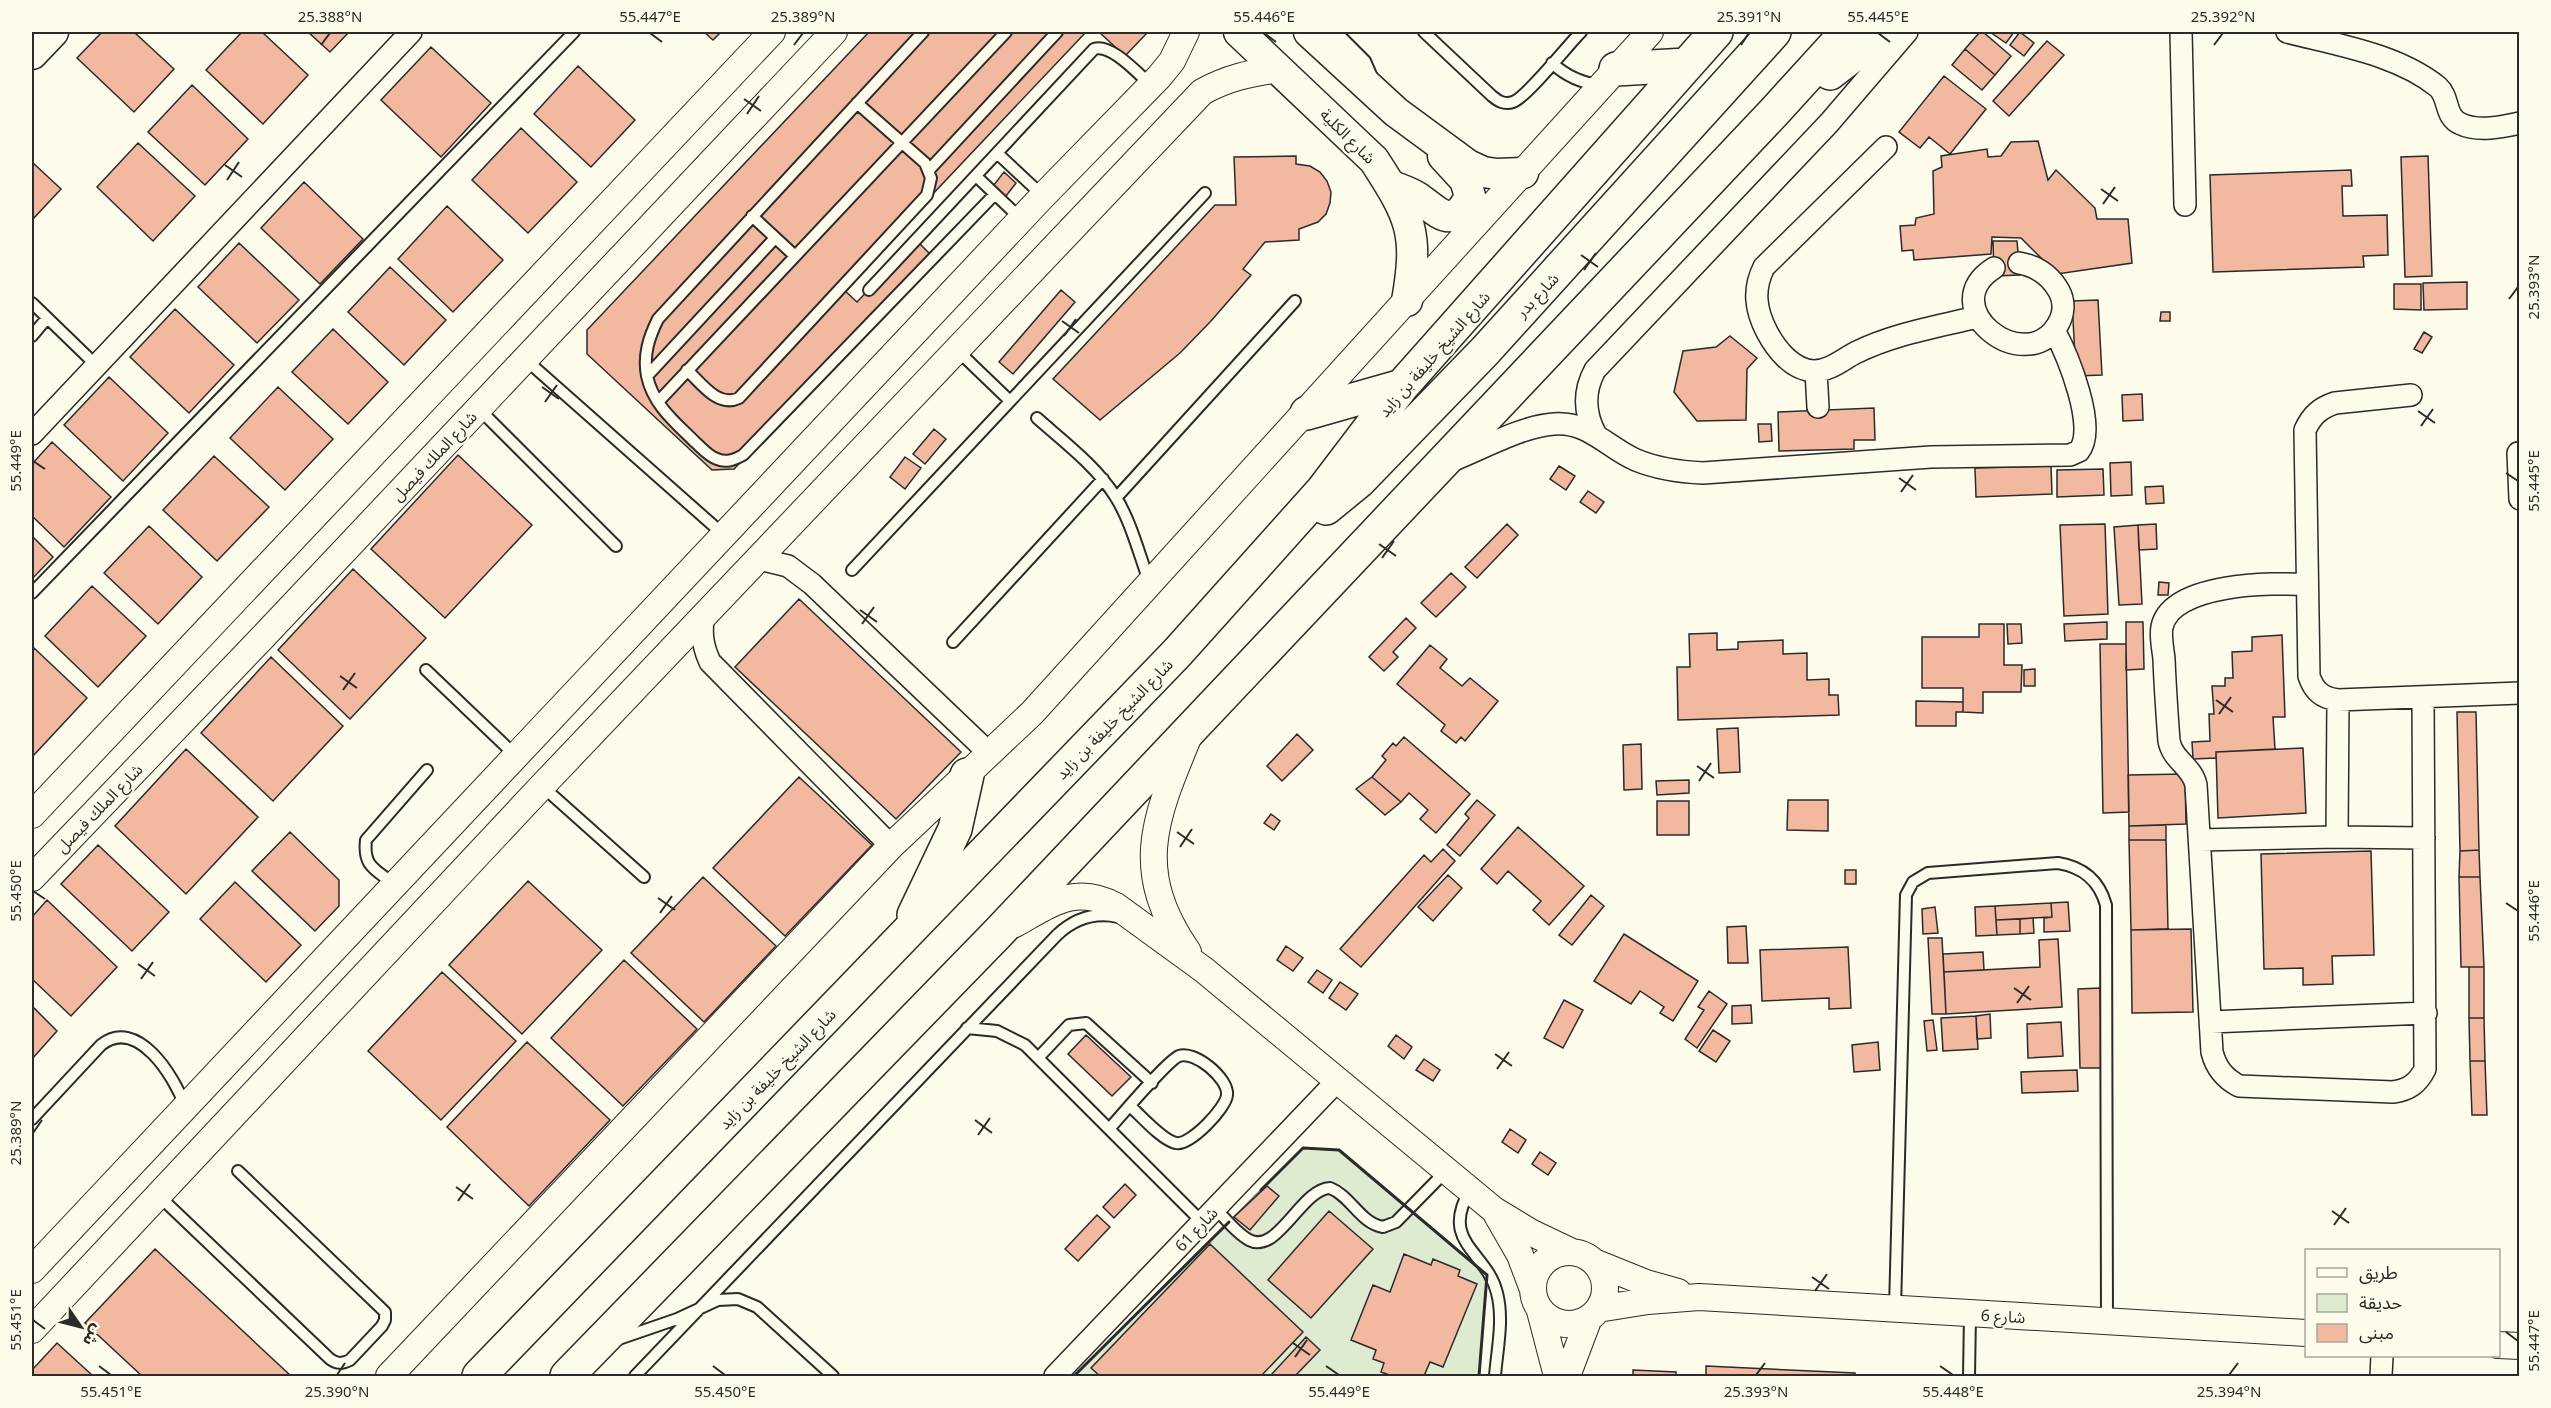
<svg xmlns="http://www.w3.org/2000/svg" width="2551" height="1408" font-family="Georgia,'Noto Sans Arabic',serif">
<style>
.green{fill:#deebd1;stroke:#74746e;stroke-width:1.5}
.building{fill:#f2b8a0;stroke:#2b2b2b;stroke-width:1.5}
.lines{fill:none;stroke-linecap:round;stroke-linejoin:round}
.service-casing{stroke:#2b2b2b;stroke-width:14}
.minor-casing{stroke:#2b2b2b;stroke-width:24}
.tertiary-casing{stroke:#2b2b2b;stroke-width:28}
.secondary-casing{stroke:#2b2b2b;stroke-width:33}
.primary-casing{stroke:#2b2b2b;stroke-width:36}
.service{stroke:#fdfbea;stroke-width:10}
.minor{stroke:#fdfbea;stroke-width:21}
.tertiary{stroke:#fdfbea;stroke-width:26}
.secondary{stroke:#fdfbea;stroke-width:30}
.primary{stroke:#fdfbea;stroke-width:33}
.wall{stroke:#2b2b2b;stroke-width:3}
.ticks{fill:none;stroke:#2b2b2b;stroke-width:2}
.labels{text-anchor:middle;stroke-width:4.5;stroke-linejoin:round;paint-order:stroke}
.street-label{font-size:16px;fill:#2b2b2b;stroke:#fdfbea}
.neatline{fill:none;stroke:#2b2b2b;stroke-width:2}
.ticks-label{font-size:15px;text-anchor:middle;fill:#2b2b2b}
</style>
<rect width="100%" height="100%" fill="#fdfbea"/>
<path class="green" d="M1303,1148L1339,1150L1487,1275L1479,1376H1074Z"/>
<path class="building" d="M102,32H134L174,69L134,112L77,58Z
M242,32H262L308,75L263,124L206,70Z
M308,32H349L330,52Z
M704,32H721L713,40Z
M869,32H1086L843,289L857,302L916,240L934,258L734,469L712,470L587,354V330Z
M1099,32H1147V33L1125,56Z
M1980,32H1983L2011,56L1995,75L1965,49Z
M1990,32H2014L2006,43Z
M2020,32L2034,43L2024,56L2010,45Z
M2047,41L2064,55L2009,116L1993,101Z
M431,47L491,103L441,157L381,100Z
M1965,49L1995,75L1982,90L1952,65Z
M578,66L635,120L591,167L534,114Z
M1944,76L1986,109L1950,154L1929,137L1920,148L1899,132Z
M192,85L248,139L205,185L148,132Z
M521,128L577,182L528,233L472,180Z
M2038,141L2048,180L2056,170L2095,208L2097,219H2128L2132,263L2057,274L2021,238L1992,237L1991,254L1914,260L1913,250L1902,251L1900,226L1915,225L1916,218L1934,214L1933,171L1942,167L1941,156L1987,149L1988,157L2001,156L2011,142Z
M138,143L195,196L153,241L97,187Z
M1296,156V164L1310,166L1320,172L1327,181L1331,192L1330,203L1326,214L1318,222L1299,229V240L1265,242L1243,269L1251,275L1211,321L1180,353L1100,420L1053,379L1215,205H1236L1234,157Z
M2428,156L2432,276L2405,277L2401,157Z
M32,162L61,189L32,220Z
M2351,170L2352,186H2342L2343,216L2387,215L2388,255L2363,256L2364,267L2213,272L2210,175Z
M1004,172L1016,183L1006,196L993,186Z
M304,182L363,239L320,284L261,228Z
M447,206L503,260L453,312L398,259Z
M1993,241H2017L2020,275L1994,276Z
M239,243L299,300L257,343L198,287Z
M390,267L446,320L404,365L348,312Z
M2467,282V309L2424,310L2423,283Z
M2394,284H2421V310L2394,309Z
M1061,290L1075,302L1013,374L999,362Z
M2098,300L2102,375L2076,376L2072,301Z
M175,309L234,365L189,413L130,357Z
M2161,312H2170V321H2160Z
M333,329L388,382L348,424L292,372Z
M2424,332L2432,337L2422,353L2414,349Z
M1730,336L1757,358L1747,369L1746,420L1697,421L1674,392L1683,351L1716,347Z
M109,377L168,433L123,481L64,425Z
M278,387L333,439L285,490L230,438Z
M2142,394L2143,420L2123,421L2122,395Z
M1874,408L1875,440H1854V449L1779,451L1778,412Z
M1758,424H1771L1772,441L1759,442Z
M934,429L946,439L925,464L913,454Z
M52,442L111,497L64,547L32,516V464Z
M458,455L532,525L445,618L371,549Z
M214,456L269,507L217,561L163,510Z
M905,457L921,468L905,489L890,477Z
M2131,462L2132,495L2111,496L2110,463Z
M1559,466L1575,476L1566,490L1550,479Z
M2051,466L2052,494L1976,497L1975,468Z
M2103,469L2104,495L2057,497V470Z
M2163,486L2164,503L2146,504L2145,487Z
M1588,491L1604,502L1596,513L1580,502Z
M1507,524L1518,535L1477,578L1465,567Z
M2105,524L2108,614L2064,616L2060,525Z
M2156,524L2157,549L2139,550L2138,525Z
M2138,525L2142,604L2119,605L2114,527Z
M149,526L202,577L158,624L104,573Z
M32,536L53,557L32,579Z
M353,569L426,638L350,719L278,650Z
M1451,573L1466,587L1436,617L1421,603Z
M2159,582L2169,583L2168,595H2158Z
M92,586L146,636L98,687L45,636Z
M799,599L961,752L896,819L735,667Z
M1406,618L1416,628L1393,652L1398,657L1384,671L1369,657Z
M2107,622V639L2065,641L2064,624Z
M2126,622H2143L2144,669L2126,670Z
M1979,624H2004V665H2022L2021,692H1983V713L1963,712V688H1922V637H1979Z
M2007,624H2021L2022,643L2008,644Z
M1717,633V650L1738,649V642L1783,640V654L1807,653V680L1829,679V695H1838L1839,715L1678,720L1677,667H1690L1689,634Z
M2282,635L2285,717H2273L2275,749L2216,752V758L2193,759L2192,742L2210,741L2209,714H2214L2212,686H2225V678H2233L2232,652L2252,651V637Z
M2100,644H2126L2129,812L2103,813Z
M1430,645L1447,659L1440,668L1462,686L1470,678L1498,701L1465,741L1461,737L1456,743L1441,731L1445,725L1397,684Z
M34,648L87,698L32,757V651Z
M271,657L343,726L273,801L201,733Z
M2035,669V686H2024V670Z
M1916,701L1963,702V712H1956V726H1916Z
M2457,712H2476L2479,850L2460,851Z
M1738,728L1740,772L1719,773L1717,729Z
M1297,734L1313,750L1282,781L1267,766Z
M1404,737L1470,794L1436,833L1420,819L1428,810L1409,793L1401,802L1372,777L1386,760L1382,756L1393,743L1396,746Z
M1641,744L1642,789L1624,790L1623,745Z
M2303,748L2306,813L2218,818L2216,752Z
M186,749L258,817L186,894L115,826Z
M2185,774L2186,824L2129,826L2128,775Z
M799,777L872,845L785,936L713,868Z
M1372,777L1401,802L1385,815L1356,789Z
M1689,780V793L1657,795L1656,781Z
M1477,800L1495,815L1460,856L1447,845L1469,818L1465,814Z
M1788,800H1828V831L1787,830Z
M1657,801H1689V835H1657Z
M1271,814L1280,821L1274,830L1264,823Z
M2166,825V840H2129V826Z
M1518,827L1584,886L1549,925L1533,910L1541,901L1508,871L1497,884L1481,869Z
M290,832L339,880V906L315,931L252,871Z
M2129,840H2166L2168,929L2131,930Z
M98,845L169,912L132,951L61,884Z
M1443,849L1455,861L1361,967L1340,949L1424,855L1431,862Z
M2479,850L2480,877H2459L2460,851Z
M2371,851L2374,955L2332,956L2333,984L2303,985V968L2264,969L2261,854Z
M1845,870H1856V884H1845Z
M1448,875L1462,888L1433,921L1418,907Z
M703,877L776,946L704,1022L631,953Z
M2459,877H2480L2484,967H2461Z
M528,881L602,950L522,1034L449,965Z
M235,882L301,945L266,982L200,919Z
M1591,895L1604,906L1572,945L1559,935Z
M47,900L117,967L71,1016L32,979V917Z
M2068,902L2070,931L2044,932V918L2052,917L2051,903Z
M2051,903L2052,917L1996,920L1995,906Z
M1995,906L1997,935L1976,936L1975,907Z
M1935,907L1938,933L1923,934L1922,909Z
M2033,918L2034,933L2020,934V919Z
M2020,919V934L1997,935L1996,920Z
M1746,926L1748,963H1728L1727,927Z
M2191,929L2193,1012L2132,1013L2131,930Z
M1624,934L1698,981L1673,1021L1660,1013L1664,1007L1640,991L1631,1004L1594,981Z
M1928,938H1942L1946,1014H1932Z
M2058,939L2062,1007L1946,1014L1944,972L2040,967L2039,940Z
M1286,946L1303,958L1293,971L1277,960Z
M1848,947L1851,1008L1829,1009V998L1762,1001L1760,950Z
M1983,952L1984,970L1944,972L1943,954Z
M624,960L697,1029L623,1106L551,1038Z
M2469,967H2484V1018H2469Z
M1317,970L1332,980L1323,993L1308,982Z
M442,972L516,1041L441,1120L368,1051Z
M1340,982L1358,994L1346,1010L1329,998Z
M2100,988L2102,1068H2080L2078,989Z
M1709,991L1727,1004L1697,1048L1685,1039L1704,1010L1698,1007Z
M1564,1000L1583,1010L1563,1048L1544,1038Z
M1751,1005L1752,1023L1732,1024V1006Z
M32,1006L57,1031L32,1059Z
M1990,1014L1991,1038L1977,1039L1976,1016Z
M1976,1016L1978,1049L1943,1051L1941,1018Z
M2469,1018H2484L2485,1061H2470Z
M1933,1020L1937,1050L1927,1051L1924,1021Z
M2061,1022L2063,1056L2028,1058L2027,1024Z
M1713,1030L1730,1041L1716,1062L1699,1051Z
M1086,1035L1131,1077L1112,1096L1068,1054Z
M1396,1035L1412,1047L1404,1059L1388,1046Z
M527,1042L610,1120L529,1206L447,1127Z
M1878,1042L1880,1070L1854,1072L1852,1045Z
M1424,1059L1440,1070L1433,1081L1416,1070Z
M2470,1061H2485L2487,1115H2472Z
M2077,1070L2078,1091L2022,1093L2021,1072Z
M1510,1129L1526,1140L1518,1153L1502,1142Z
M1540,1152L1556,1163L1548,1175L1532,1164Z
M1125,1184L1136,1195L1114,1218L1103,1207Z
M1267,1186L1279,1196L1250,1230L1234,1217Z
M1329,1211L1373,1249L1311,1318L1268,1280Z
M1097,1215L1110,1227L1078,1261L1065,1249Z
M1210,1244L1303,1332L1261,1376H1100L1091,1368Z
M155,1249L291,1376H142L85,1323Z
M1404,1254L1431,1265L1433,1259L1460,1270L1458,1276L1477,1284L1443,1367L1430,1362L1424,1376H1392L1381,1372L1384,1363L1373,1359L1376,1350L1351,1340L1373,1285L1390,1292Z
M1306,1337L1320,1350L1295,1376H1270Z
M57,1343L93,1376H32V1370Z
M1706,1366L1855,1373V1376H1706Z
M1633,1370L1676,1372V1376H1633Z"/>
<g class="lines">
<defs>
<path id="service" d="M923,32L658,319C649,337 643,355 647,376C653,405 676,423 695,442C702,448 708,456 717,459C726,463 734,460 743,455L995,194
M1336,32L1365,61L1372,77
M1424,32L1492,96C1498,101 1504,105 1513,102C1526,98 1568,45 1581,32
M1552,63C1566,76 1581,83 1600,85
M997,153L1043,196
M929,170L1057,32
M976,176L1021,219
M752,216L795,256
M869,290L1094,49C1111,43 1138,74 1151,85
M32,303L97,366
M32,336L47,318
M958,351L1009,400
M525,359L724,535
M687,370C702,384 718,408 739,398L927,195L931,178L925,163L857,103
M647,376L775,238
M658,402L1006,32
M479,409L616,546
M1037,418C1064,442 1096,466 1115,496C1131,521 1139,554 1149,581
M1116,498L1295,301
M852,570L1205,193
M32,593L574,32
M953,642L1103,479
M426,670L515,755
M542,786L644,877
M394,884C375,869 363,867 366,840L427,770
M967,1028L997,1031L1025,1045L1202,1222
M1038,1058L1069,1025L1086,1023L1152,1083
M32,1119L101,1045C137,1016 174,1076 185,1106
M1109,1129C1121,1116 1167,1061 1179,1056C1195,1050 1229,1079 1227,1095C1226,1108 1190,1146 1176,1143C1163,1141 1141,1116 1130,1106
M1470,1190C1439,1243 1487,1251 1497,1293C1504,1320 1497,1350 1495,1376
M158,1195L330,1359C337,1364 342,1364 350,1360L382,1326L385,1320V1312L238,1171
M1215,1208C1225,1218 1236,1233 1249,1240C1278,1255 1301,1189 1330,1188C1351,1196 1360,1223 1383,1227L1396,1222L1446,1171
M1895,1308L1906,895L1913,882L1928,873L2058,863C2083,867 2099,880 2106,905L2107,1322
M616,1340L677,1319L718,1300L738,1299L757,1307L833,1376
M635,1376L1057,935C1074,919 1095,912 1118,917
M1969,1376L1970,1314"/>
<path id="minor" d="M2181,32L2185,205
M2287,32C2337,45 2397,54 2438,87C2450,98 2444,117 2461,124C2478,132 2502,127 2520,123
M1886,147L1764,267C1753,289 1755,309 1767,332C1776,349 1792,370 1814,371C1829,371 1842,360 1855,353C1893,334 1936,327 1977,317
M1994,268C1933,307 2024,378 2057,326C2064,315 2065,302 2059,291C2050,275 2036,266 2019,263
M1816,371L1818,407
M2411,395L2335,403C2320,408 2312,415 2305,430L2309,676C2314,691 2322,698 2338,700L2520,693
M32,434L411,32
M1596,435C1584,413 1583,392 1595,370L1829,123L1907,32
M2518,453L2520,499
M1451,461C1482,449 1522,426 1554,424C1588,421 1608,448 1636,460C1658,469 1680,472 1703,473L1931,457L2070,455L2079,451C2098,428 2067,354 2054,330
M759,559L788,566L812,584L990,754
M2307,585C2273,582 2171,583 2162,627C2160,636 2163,649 2164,659C2165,686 2167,714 2169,741C2173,761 2192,766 2196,785L2212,1052C2216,1068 2224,1078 2239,1086L2393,1092C2409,1090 2418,1083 2425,1069L2423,697
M703,619C701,635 703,647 710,662L891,846
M2337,837L2338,700
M2200,840L2337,837L2424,838
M2211,1022L2426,1013
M1055,1376L1337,1081
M2381,1376L2382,1356"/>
<path id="tertiary" d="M32,815L772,32
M32,878L261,639L834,32
M1015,924C1051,904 1075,884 1116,906L1204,970L1494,1210L1532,1233L1572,1252
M1188,952C1132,871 1154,820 1188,738
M1497,1215L1520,1255L1532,1287
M1533 1288a36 36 0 1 1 72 0a36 36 0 1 1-72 0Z
M1594,1262L1646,1283L1678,1292
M32,1270L1043,196L1159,77L1172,61L1186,32
M1598,1309L1648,1301L1699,1297L2306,1333
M1540,1311L1557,1376
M32,1330L542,786L1202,92C1227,78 1250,73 1279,69
M2498,1345L2520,1346
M389,1376L891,846L1032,713L1650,32
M1567,1376L1589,1318"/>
<path id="secondary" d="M1239,32L1374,160C1411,217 1419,233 1407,301
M1309,32L1396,112L1468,165L1483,172L1497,174L1523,173
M32,54L53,32
M1390,185C1399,189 1409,192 1417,197C1438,211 1453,233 1470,196L1465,180L1443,156"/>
<path id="primary" d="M1616,69L1686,65
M1830,73L1883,32
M1307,413L1402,386
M1326,508L1359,481L1485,351L1774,32
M914,915L955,829L967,775
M479,1376L1177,653L1323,490L1402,386L1716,32
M567,1376L998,933L1776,110L1847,32"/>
</defs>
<use href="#service" class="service-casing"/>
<use href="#minor" class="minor-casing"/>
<use href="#tertiary" class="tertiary-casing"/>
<use href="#secondary" class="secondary-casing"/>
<use href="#primary" class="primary-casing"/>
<use href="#service" class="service"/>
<use href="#minor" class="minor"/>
<use href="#tertiary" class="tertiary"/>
<use href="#secondary" class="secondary"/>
<use href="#primary" class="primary"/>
<path class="wall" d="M1261,1190L1303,1148L1339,1150L1487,1275L1479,1376
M1074,1376L1229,1222"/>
</g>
<path class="ticks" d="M650,33L662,42M1264,33L1276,42M1878,33L1890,42M321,45L330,33M794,45L803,33M1741,45L1749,33M2214,45L2223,33M744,99L761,111M747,114L759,96M225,165L242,177M227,180L239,162M2101,189L2118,201M2103,204L2115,187M1581,255L1598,267M1584,270L1596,253M2509,299L2518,287M1062,321L1079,333M1064,336L1076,319M542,387L559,399M545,402L557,385M2418,411L2435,423M2421,426L2433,409M33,461L45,469M2506,473L2518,481M1899,478L1916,490M1901,492L1913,475M1379,544L1396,556M1382,558L1394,541M860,610L877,622M862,624L874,607M340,676L357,688M343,690L355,673M2216,700L2233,712M2219,714L2231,697M1697,766L1714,778M1699,781L1711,763M1177,832L1194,844M1180,847L1192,829M33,891L45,899M658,898L675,910M2506,903L2518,911M660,913L672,896M138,964L155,976M141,979L153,962M2014,988L2031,1000M2017,1003L2029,986M1495,1054L1512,1066M1497,1069L1509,1052M975,1120L992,1133M33,1133L42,1120M978,1135L990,1118M456,1187L473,1199M458,1201L470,1184M2332,1211L2349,1223M2334,1225L2346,1208M1812,1277L1829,1289M1815,1291L1827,1274M33,1320L45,1329M2506,1332L2518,1341M1293,1343L1310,1355M1295,1357L1307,1340M99,1366L111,1375M713,1366L725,1375M1326,1366L1339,1375M1940,1366L1953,1375M337,1375L345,1363M1756,1375L1765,1363M2229,1375L2238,1363"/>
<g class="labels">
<g class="street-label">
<text transform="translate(1348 136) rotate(45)" y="6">شارع الكلية</text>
<text transform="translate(1537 295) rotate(-47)" y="6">شارع بدر</text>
<text transform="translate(1434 354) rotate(-49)" y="6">شارع الشيخ خليفة بن زايد</text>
<text transform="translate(434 456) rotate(-47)" y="6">شارع الملك فيصل</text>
<text transform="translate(1114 719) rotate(-46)" y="6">شارع الشيخ خليفة بن زايد</text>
<text transform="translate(99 808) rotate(-46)" y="6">شارع الملك فيصل</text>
<text transform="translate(777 1069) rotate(-46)" y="6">شارع الشيخ خليفة بن زايد</text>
<text transform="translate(1196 1229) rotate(-47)" y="6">شارع 61</text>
<text transform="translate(2003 1316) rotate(3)" y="6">شارع 6</text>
</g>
</g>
<rect width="2551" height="1408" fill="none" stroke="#fdfbea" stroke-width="66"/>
<rect x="2305" y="1249" width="195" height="108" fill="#fdfbea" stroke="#a9a89e" stroke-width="1.5"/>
<rect x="2317" y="1268" width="30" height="9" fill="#fdfbea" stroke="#a9a89e" stroke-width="1.5"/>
<text x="2359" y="1279" font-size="18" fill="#2b2b2b">طريق</text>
<rect x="2317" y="1294" width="30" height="18" fill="#deebd1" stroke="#a9a89e" stroke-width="1.5"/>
<text x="2359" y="1309" font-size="18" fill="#2b2b2b">حديقة</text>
<rect x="2317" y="1324" width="30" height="18" fill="#f2b8a0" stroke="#a9a89e" stroke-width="1.5"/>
<text x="2359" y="1339" font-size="18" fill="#2b2b2b">مبنى</text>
<g transform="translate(81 1327) rotate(125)" stroke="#fdfbea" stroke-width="4.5" paint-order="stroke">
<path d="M0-4.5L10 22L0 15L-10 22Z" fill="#2b2b2b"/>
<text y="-9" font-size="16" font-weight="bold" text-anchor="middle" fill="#2b2b2b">ش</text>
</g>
<rect x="33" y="33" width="2485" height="1342" class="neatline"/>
<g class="ticks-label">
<text x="330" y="22">25.388°N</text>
<text x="650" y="22">55.447°E</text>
<text x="803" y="22">25.389°N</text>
<text x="1264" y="22">55.446°E</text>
<text x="1749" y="22">25.391°N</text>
<text x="1878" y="22">55.445°E</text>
<text x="2223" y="22">25.392°N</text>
<text transform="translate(2534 287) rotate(-90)" y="5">25.393°N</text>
<text transform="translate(16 461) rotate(-90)" y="5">55.449°E</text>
<text transform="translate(2534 481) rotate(-90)" y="5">55.445°E</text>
<text transform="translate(16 891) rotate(-90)" y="5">55.450°E</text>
<text transform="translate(2534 911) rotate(-90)" y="5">55.446°E</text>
<text transform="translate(16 1133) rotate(-90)" y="5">25.389°N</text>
<text transform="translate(16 1320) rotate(-90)" y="5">55.451°E</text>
<text transform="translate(2534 1341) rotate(-90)" y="5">55.447°E</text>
<text x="111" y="1397">55.451°E</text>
<text x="337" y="1397">25.390°N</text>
<text x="725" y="1397">55.450°E</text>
<text x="1339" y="1397">55.449°E</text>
<text x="1756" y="1397">25.393°N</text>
<text x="1953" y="1397">55.448°E</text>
<text x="2229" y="1397">25.394°N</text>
</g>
</svg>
